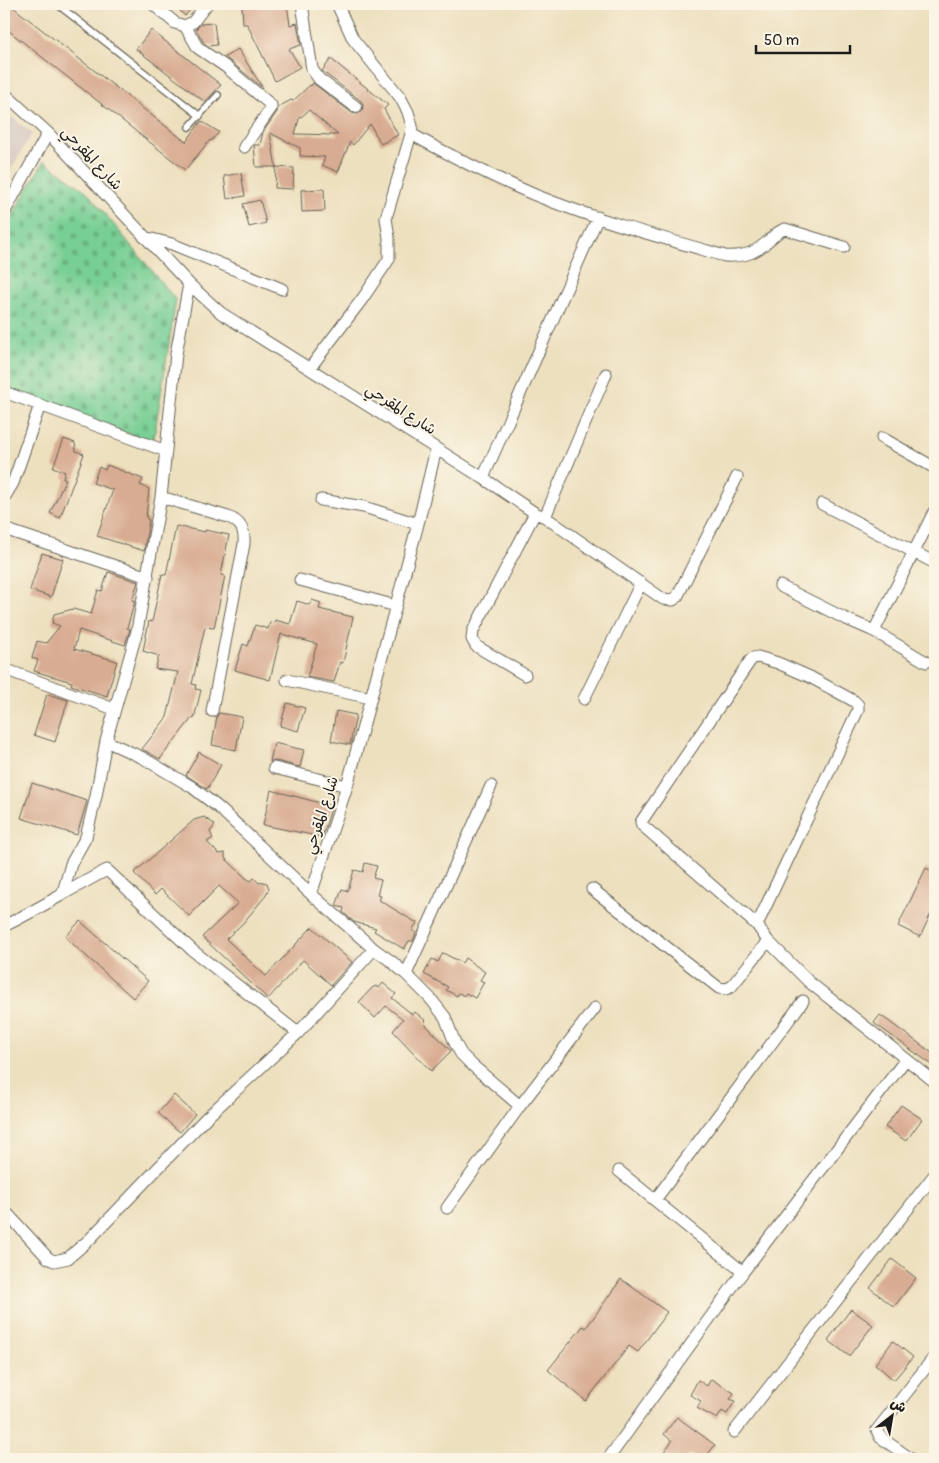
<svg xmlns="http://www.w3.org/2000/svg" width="939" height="1463" font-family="Pangolin,'Playpen Sans Arabic',sans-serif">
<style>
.industrial{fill:#cfc0bb}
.cemetery{fill:url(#cemetery-stones);stroke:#4a7658}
.building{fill:#d8ac92;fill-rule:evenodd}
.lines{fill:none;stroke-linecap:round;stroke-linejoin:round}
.service-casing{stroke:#656155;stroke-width:8}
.minor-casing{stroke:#656155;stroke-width:13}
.service{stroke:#fff;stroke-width:5.5}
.minor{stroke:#fff;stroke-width:11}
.labels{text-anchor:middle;stroke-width:4;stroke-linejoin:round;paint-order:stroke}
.street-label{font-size:15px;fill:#1c1c1c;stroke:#fcf5e5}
</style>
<defs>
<pattern id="cemetery-stones" width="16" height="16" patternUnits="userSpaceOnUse" patternTransform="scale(1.25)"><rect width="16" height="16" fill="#78cf95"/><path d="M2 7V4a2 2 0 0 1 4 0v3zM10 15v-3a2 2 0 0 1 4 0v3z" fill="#67b180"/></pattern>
</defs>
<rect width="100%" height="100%" fill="#fcf5e5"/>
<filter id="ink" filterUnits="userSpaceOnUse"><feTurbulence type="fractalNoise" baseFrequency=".02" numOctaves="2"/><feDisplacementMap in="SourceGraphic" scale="10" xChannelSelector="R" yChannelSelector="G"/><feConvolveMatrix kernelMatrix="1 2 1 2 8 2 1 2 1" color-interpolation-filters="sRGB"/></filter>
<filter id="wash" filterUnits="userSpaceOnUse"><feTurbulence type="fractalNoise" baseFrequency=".0096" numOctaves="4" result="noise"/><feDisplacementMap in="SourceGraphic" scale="20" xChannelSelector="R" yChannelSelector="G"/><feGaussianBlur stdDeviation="1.12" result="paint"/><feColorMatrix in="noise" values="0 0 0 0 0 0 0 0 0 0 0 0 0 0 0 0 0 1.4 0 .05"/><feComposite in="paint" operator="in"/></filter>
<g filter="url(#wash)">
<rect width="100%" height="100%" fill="#ede0bf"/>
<path class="industrial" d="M4,111L32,133L4,182Z"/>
<path class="cemetery" d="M44,161L86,191L176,300L153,443L4,388V230Z"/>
<g id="blocks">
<path class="building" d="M4,4H9L186,142L201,121L219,132L211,141L210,140L185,170L4,27Z
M173,4H195L185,16Z
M242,4H287L290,25L297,23L301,45L289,49L300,67L275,81L247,24H243Z
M214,23L217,45L208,46L204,43L196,29L201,24Z
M151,30L221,85L205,102L136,49Z
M238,49L263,88L225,57Z
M331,59L388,105L384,109L398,135L381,144L370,124L353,145L350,142L338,172L322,165L325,157L300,156V148L270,133L276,167H256L254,145H260L263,132L277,112L278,107L291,100L293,101L310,85L311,86L313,83L352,113L358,114L362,111L363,105L361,101L322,71ZM309,110L338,135L295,134L299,119Z
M276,167L294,168L293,189L275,188Z
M241,173L245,196L227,199L224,176Z
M324,189L325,211L302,212L301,190Z
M260,200L266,223L249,227L243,204Z
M64,439L75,443L76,451L84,454L60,518L50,513L66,479L63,478L65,472L53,467Z
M107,465L143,479L140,485L149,489L146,518L149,520L144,551L97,536L113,490L93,483L99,467L105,470Z
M176,526L205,532V530L229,535L221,575L225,576L214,628L205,627L192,684L196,685L195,689L201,690L194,719L192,718L160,759L142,749L167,717L178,672L155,669L159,656L143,651L149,621L152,622L162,574L166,575Z
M42,553L63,559L51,597L30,590Z
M108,572L138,582L132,600L135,601L127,628L130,629L125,645L79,630L74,649L117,661L107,696L71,685L72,682L34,671L38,660L32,658L37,641L46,643L60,626L52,623L54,614L73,609L91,614L98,590L102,591Z
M312,600L321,603L319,609L353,617L343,663L340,662L334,682L307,677L317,644L281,634L270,680L235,670L243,644L248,646L255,625L268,629L270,622L274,623L275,620L290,624L297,601L310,605Z
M47,694L68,700L55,742L34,735Z
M287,703L305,708L298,731L280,726Z
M336,711L356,715L350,745L331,741Z
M219,713L242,717L236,750L212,745L217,716Z
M274,743L304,750L300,767L276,761L270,762Z
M199,752L221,765L207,789L186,775Z
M32,783L87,801L77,835L21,818Z
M271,790L332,806L322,837L263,825Z
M204,817L215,825L210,832L213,838L207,842L219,854L225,853V858L246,878L251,881L254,878L259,883L263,882L267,883L269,889L263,899L243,923L226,939L266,976L312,927L352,962L331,985L303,960L268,999L202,937L238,903L219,886L189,916L161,889L155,895L134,873L194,820Z
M365,863L377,866L373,878L381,880L377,895L381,896L379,900L417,923L412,930L416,933L413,941H409L404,949L374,931L376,928L354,922L343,912L344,908L336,906L342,889L348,891L354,870L363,872Z
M926,868L935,873V905L920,937L898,926Z
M80,921L148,981L133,998L65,937Z
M443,953L462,963L465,958L485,972L480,980L484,982L475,998L466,993L464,996L459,993L457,996L446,990L448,987L424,974L432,959L438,962Z
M383,983L396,994L392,998L413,1015L415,1012L426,1021L424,1023L451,1051L431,1071L393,1031L403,1019L386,1006L375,1018L359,1002L372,988L376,986L379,988Z
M880,1015L935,1055V1067L874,1023Z
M174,1095L195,1114L180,1132L158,1113Z
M901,1105L922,1119L906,1141L885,1127Z
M892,1259L916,1278L894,1307L870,1288Z
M621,1279L667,1312L638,1352L629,1346L586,1401L548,1370L583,1326L586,1328Z
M851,1309L873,1325L849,1356L828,1340Z
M893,1341L913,1357L894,1380L875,1364Z
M711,1379L734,1393L730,1399L735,1401L727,1414L722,1411L717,1419L697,1408L701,1401L690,1395L698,1380L707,1386Z
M677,1417L715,1445L704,1459H696L690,1454L686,1459H672L663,1453L672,1441L664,1434Z"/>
</g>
</g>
<g filter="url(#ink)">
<use href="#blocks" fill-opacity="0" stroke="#656155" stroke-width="1"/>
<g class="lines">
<defs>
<path id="service" d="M57,4L200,116
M189,127L218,95"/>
<path id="minor" d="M153,4L175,23L185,26L193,22L207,4
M302,4L312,69L319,79L356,107
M185,26L198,48L226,67L271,105V108L244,147
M4,93L48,133L189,284L221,313L483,478L535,513L545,517L663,599L673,600L677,597L737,477
M411,134C451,156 493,177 535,195C597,220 662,238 725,256C744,257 756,253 769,240C774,236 778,231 785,229L844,247
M4,213L48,133
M144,237L172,244L282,289
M310,368L363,298L389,259V238L386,218L411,134L412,126L408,112L400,97L353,39L337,4
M4,392L166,451
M882,438L935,468
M483,478L598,217
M161,497L228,517C241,522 245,530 244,544L212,711
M4,498L13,483L40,405
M321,500L364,507L418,524
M822,504L935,563
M545,517L606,374
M4,529L148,577
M300,580L396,606
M780,586L844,618L874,631L926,662
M874,631L935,510
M4,669L114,709
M525,675L476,646L472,639L473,631L535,513
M287,680L371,698
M584,699L641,583
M106,741L143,758L192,787L219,808L311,894L374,949L391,961L406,974L430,998L445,1017L455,1043L461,1054L472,1065L520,1106L447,1208
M274,768L347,786
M592,889L719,988L726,989L731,987L768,941
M63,892L71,864L86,837L96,796L106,741L137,631L161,497L176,354L189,284
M311,894L347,786L418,524L436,449
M757,925L858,710V705L854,701L810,677L778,663L758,657L753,658L750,661L641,822L642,825L757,925L768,941L809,982L935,1082
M4,926C39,909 72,888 107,870L192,950L298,1033
M406,974L491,786
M520,1106L595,1008
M619,1171L743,1272
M655,1200L803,1001
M4,1210L48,1258L54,1261L68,1258L89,1240L206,1118L298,1033L374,949
M734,1432L935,1174
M608,1459L743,1272L906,1059
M911,1459L880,1437L877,1430L935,1356"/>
</defs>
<use href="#service" class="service-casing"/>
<use href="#minor" class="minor-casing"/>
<use href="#service" class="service"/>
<use href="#minor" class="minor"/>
</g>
</g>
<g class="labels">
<g class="street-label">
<text transform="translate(92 158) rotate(47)" y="5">شارع المقرحي</text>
<text transform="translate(401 409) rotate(33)" y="5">شارع المقرحي</text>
<text transform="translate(321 815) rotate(-72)" y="5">شارع المقرحي</text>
</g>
</g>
<rect width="939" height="1463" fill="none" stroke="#fcf5e5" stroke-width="20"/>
<g transform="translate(892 1416) rotate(31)" stroke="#fcf5e5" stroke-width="4" paint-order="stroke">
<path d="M0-4L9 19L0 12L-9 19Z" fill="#1c1c1c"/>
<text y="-8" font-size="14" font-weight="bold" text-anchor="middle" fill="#1c1c1c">ش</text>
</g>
<path d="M756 45v8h94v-8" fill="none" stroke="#1c1c1c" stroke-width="2.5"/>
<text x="764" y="45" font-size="15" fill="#1c1c1c" stroke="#fcf5e5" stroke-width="4" paint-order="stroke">50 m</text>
</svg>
